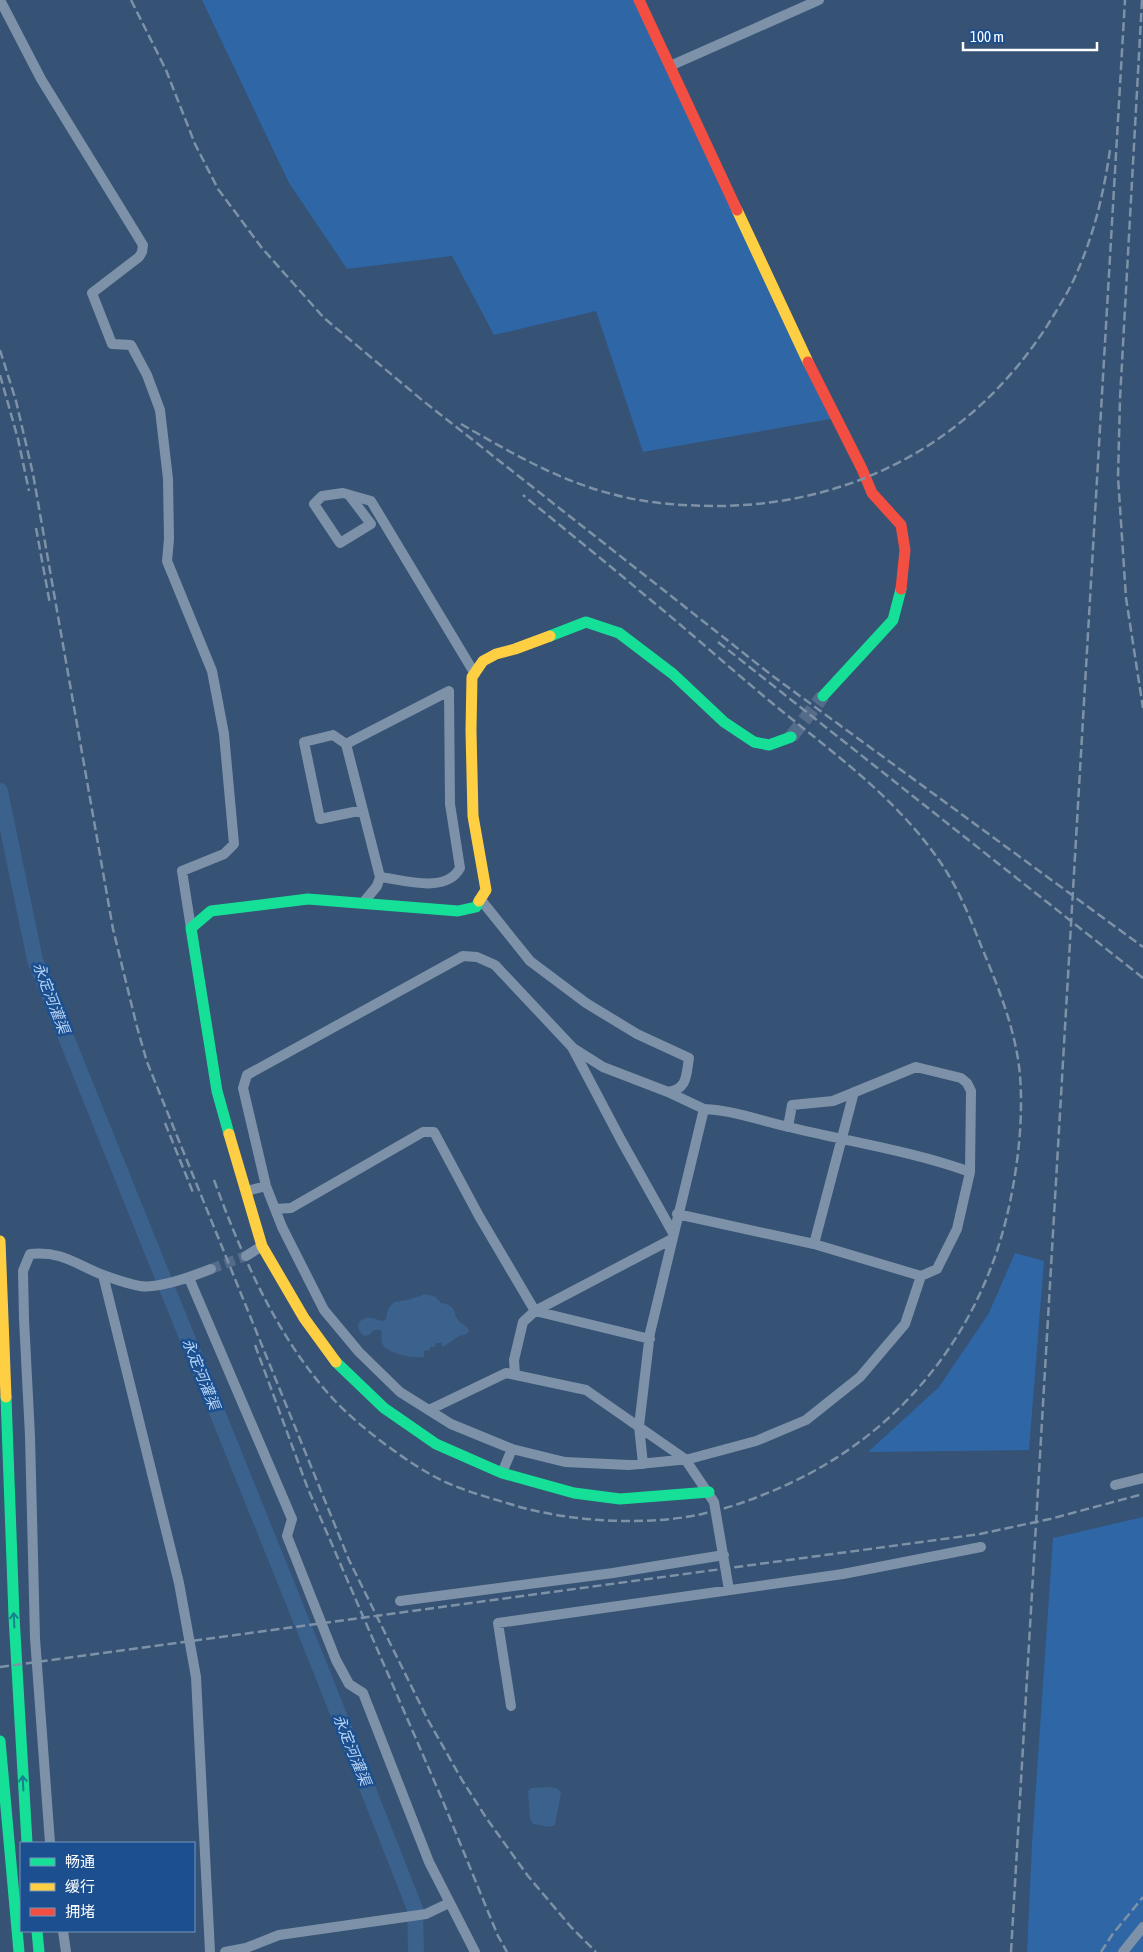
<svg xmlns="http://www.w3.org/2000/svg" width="1143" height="1952" font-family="'Asap Condensed','Noto Sans SC',sans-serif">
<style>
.green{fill:#2f66a5}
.water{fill:#3b618d}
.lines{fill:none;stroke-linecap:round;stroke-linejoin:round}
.river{stroke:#3b618d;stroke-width:16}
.street-tunnel{stroke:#546c89;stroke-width:10;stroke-dasharray:10 5;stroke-linecap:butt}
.secondary-tunnel{stroke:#546c89;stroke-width:14;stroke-dasharray:14 7;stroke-linecap:butt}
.street{stroke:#7d92a8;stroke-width:10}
.fast{stroke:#16e098;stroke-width:11}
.slow{stroke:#ffcf43;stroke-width:11}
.jam{stroke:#f24e42;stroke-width:11}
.rail{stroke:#7e92a7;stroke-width:2.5;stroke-dasharray:9 4;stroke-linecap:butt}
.oneway{stroke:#198292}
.labels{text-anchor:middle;stroke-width:5;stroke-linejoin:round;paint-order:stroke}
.water-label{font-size:15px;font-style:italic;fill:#b5d3f5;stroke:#1b4f8f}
</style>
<rect width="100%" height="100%" fill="#365274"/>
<path class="green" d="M202,0H642L836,418L643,452L596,311L494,335L452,256L347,269L289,183Z
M1015,1253L1044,1261L1029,1450L868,1452L939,1387L989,1313Z
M1143,1517V1952H1027L1032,1844L1053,1538Z"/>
<path class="water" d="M426,1294L436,1297L441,1303C459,1306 451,1313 460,1322C464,1326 466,1325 469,1330L467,1334C456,1335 451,1343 442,1347V1343H436L435,1347H430V1350L424,1351V1357C414,1359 386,1354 382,1343C381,1339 382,1334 381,1330H374L369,1335L364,1336C356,1331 356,1320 366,1318C371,1317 378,1320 382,1321L386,1319L388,1309L394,1302L407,1300Z
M549,1787L557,1788L561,1793L555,1825L550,1827L533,1824L530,1819L528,1791L531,1788Z"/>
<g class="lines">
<path class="river" d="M0,791L35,960L323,1675L415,1909L416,1952"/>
<path class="street-tunnel" d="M211,1269L246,1256"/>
<path class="secondary-tunnel" d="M791,737L823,696"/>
<path class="street" d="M0,0L41,79L143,245L142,252L139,257L92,293L112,344L131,345L147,375L160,410L168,479L169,539L167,561L212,671L224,734L234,844L224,854L182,871L191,928
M670,66L819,0
M349,495L371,524L340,543L314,504L322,496L343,493L371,501L475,674
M346,744L449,691L450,804L460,868C446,894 404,880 380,877
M481,900L530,961L586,1003L637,1034L689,1058C686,1075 688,1089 668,1092L603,1067L573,1048L495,965L477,957L463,956L247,1075L243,1088L266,1186L282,1227L324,1310L359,1352L400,1392L451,1424L512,1449L565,1462L629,1465L689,1459L756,1441L806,1420L860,1377L905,1324L921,1276L937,1269L957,1229L970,1172C912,1151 850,1142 789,1127C761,1121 733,1110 704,1109
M363,903L377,886L380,877L346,744L333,735L304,742L320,819L363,810
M573,1049L621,1140L673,1233
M788,1127L792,1105L833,1101L916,1067L961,1078L967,1083L971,1091L970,1172
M247,1191L266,1186
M275,1209L291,1208L423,1132H434L479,1216L535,1311L672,1239
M677,1214L814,1244L921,1276
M814,1244L854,1092
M246,1256L262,1246
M103,1275L179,1583L196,1677L210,1952
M189,1278L292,1519L287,1536L336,1660L349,1684L363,1693L429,1862L475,1952
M515,1375L514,1360L523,1322L535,1311L650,1339
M429,1410L506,1373L586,1390L685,1459L714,1502L729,1590
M643,1464L639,1426L650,1333L704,1109L668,1092
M502,1473L512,1449
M1115,1485L1143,1478
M400,1601L613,1573L724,1555
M511,1706L498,1623L843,1574L981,1547
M50,1843L35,1638L30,1436L24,1319L23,1271L30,1254C63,1251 75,1264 103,1275C114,1279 128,1284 140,1286C159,1289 193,1276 211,1269
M63,1931L66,1952
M225,1952L246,1948L279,1935L426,1914L449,1903
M1123,1952L1143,1927"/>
<path class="fast" d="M550,636L586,622L619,633L673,674L724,722L754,742L769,745L791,737
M823,696L893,620L901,589
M229,1134L217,1091L191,928L211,911L308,899L458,911L476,907L479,901
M336,1362L384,1408L436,1444L502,1473L574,1493L620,1499L709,1492
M6,1397L14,1616L27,1843
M0,1741L19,1952
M37,1931L39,1952"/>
<path class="slow" d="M737,210L808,362
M479,901L486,890L473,816L471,730L472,677L483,661L496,654L515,649L550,636
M229,1134L262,1246L304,1318L336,1362
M0,1241L6,1397"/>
<path class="jam" d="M639,0L737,210
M808,362L862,469L872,493L901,525L905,550L901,589"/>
<path class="rail" d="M131,0L166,70L195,144L218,189L262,248L324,318L422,400L774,677L1143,947
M1142,0L1120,399L1118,477L1126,598L1143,708
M0,350L16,401L33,474L113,929L137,1027L147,1062L349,1560L428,1720L462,1780L487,1819L528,1876L571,1927L596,1952
M0,375L18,439L29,491
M461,424C510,452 557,480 612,494C648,504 686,506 723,506C858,503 973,440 1047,326C1058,308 1070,290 1078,270C1095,231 1104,191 1110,150
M36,528L50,604
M718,642L1143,978
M165,1123L194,1195
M214,1180C243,1259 278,1340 336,1402C361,1428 410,1465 443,1481C467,1492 494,1499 520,1507C574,1522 648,1526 702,1514C726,1509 748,1501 770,1492C898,1440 985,1332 1011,1197C1019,1157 1023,1116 1020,1075C1016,1031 999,989 982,948C972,923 962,897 948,874C902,800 831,752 766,698C724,663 683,626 641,592C602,559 562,527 523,495
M255,1345L308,1489L442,1799L498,1936L507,1952
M0,1667L980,1534L1050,1519L1143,1494
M1011,1952L1125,0
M1101,1952L1112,1935L1143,1897"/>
</g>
<defs><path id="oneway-shaft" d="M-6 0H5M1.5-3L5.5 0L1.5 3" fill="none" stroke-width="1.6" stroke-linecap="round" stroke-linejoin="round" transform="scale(1.25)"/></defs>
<g class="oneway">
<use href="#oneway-shaft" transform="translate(14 1620) rotate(-93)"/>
<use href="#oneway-shaft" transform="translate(23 1783) rotate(-93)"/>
</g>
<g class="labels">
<g class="water-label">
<text transform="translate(51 998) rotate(69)" y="5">永定河灌渠</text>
<text transform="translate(201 1374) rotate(68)" y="5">永定河灌渠</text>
<text transform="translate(352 1750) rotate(68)" y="5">永定河灌渠</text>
</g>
</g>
<rect x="20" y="1842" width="175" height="90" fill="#1b4f8f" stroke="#7695bc"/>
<rect x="30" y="1858" width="25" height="8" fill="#16e098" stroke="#7695bc"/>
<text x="65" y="1867" font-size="15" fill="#ffffff">畅通</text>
<rect x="30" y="1883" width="25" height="8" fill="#ffcf43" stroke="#7695bc"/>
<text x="65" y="1892" font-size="15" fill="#ffffff">缓行</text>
<rect x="30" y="1908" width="25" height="8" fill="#f24e42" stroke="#7695bc"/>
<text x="65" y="1917" font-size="15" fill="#ffffff">拥堵</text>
<path d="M963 42v8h134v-8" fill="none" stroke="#ffffff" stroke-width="2.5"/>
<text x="970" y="42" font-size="15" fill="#ffffff" stroke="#1b4f8f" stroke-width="4" paint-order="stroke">100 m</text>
</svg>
